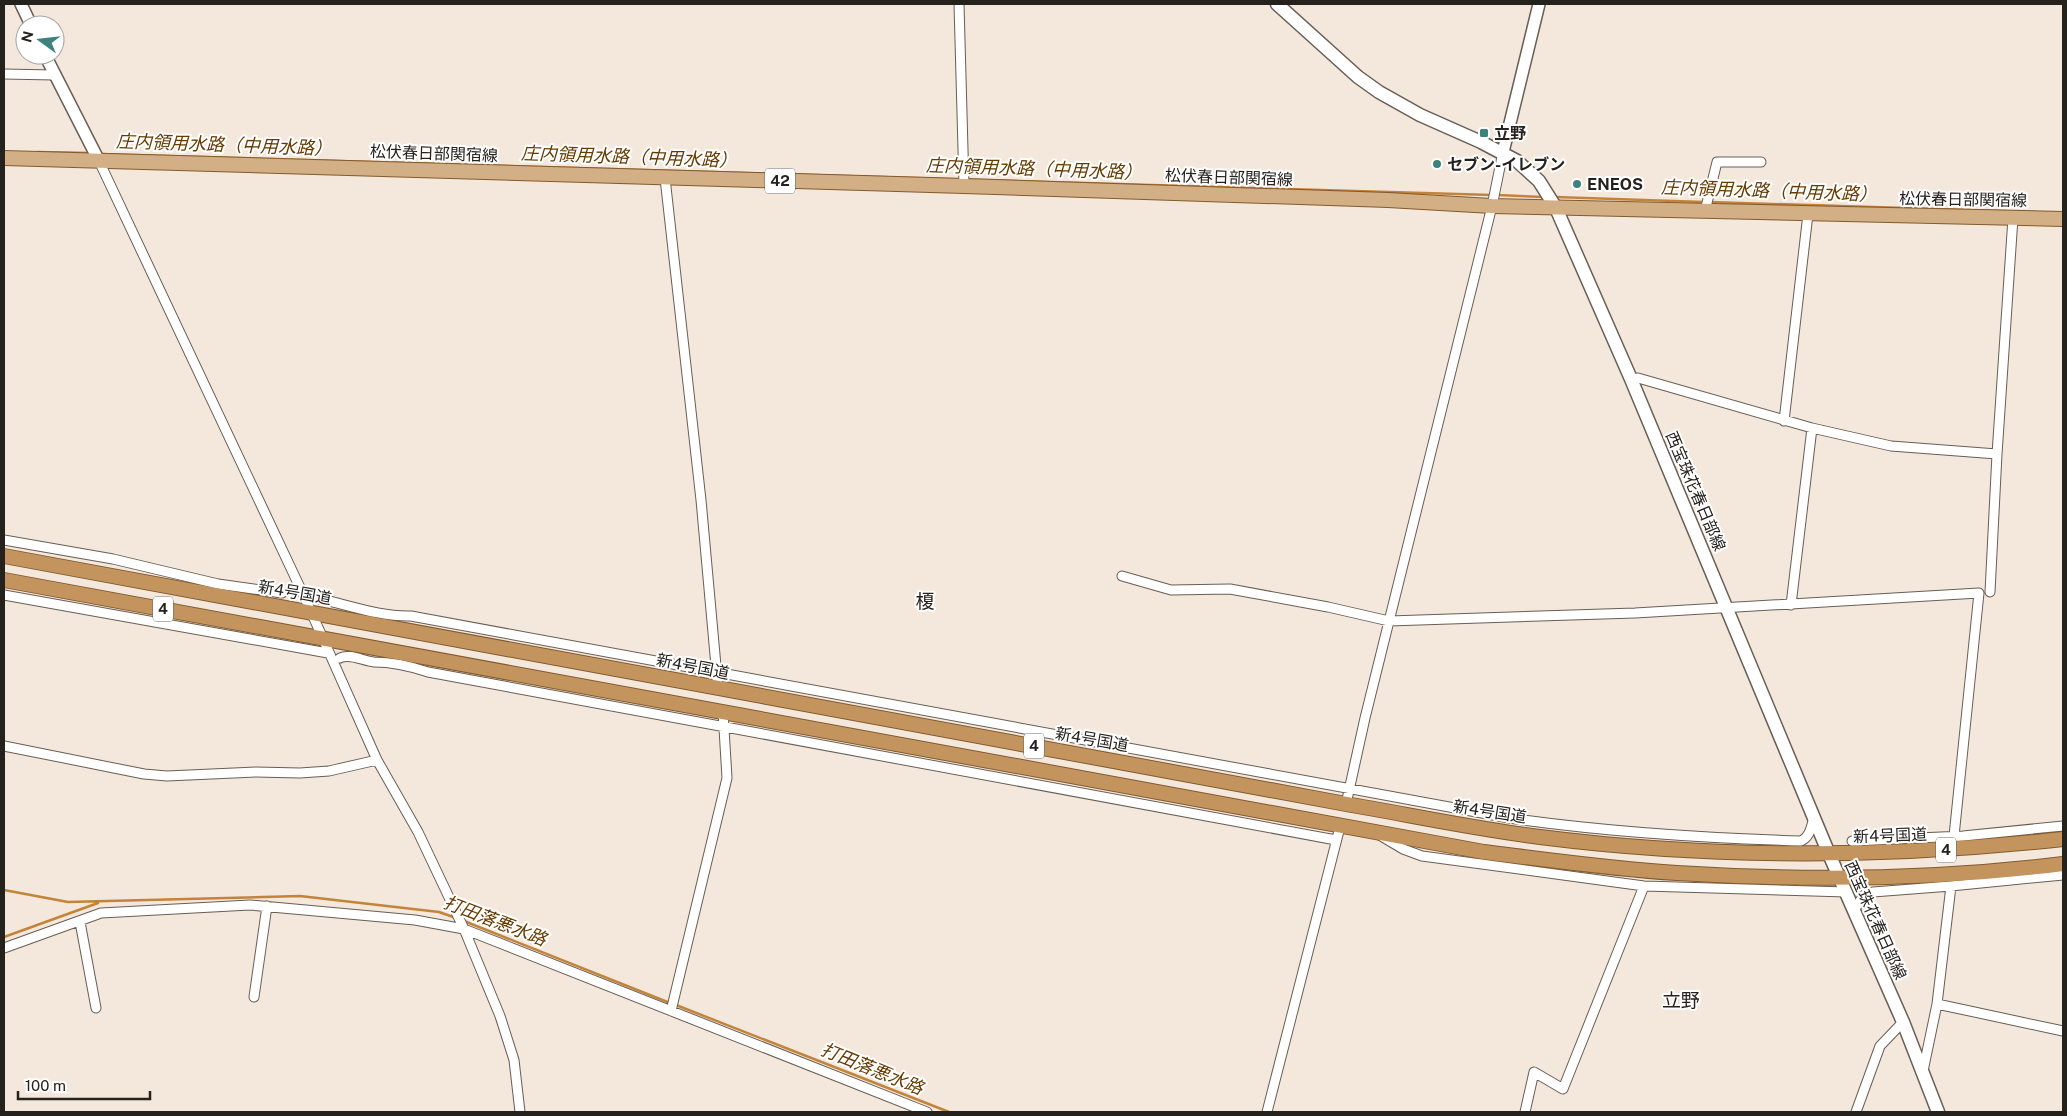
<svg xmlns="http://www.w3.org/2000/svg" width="2067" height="1116" font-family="'Public Sans','Noto Sans JP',sans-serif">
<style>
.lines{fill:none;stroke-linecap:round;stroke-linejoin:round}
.stream{stroke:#c4833b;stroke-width:2.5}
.minor-casing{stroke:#685e54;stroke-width:11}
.tertiary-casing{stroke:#685e54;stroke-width:14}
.secondary-casing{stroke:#685e54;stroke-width:15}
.primary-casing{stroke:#835a2d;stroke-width:16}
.trunk-casing{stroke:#835a2d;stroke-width:16}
.minor{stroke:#fff;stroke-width:9}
.tertiary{stroke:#fff;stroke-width:11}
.secondary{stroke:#fff;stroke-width:12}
.primary{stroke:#d3af86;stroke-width:14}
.trunk{stroke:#c4945e;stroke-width:14}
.poi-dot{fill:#3c837d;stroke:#fff;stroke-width:2}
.labels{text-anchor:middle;stroke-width:4;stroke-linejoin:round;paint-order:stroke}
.shield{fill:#fff;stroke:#666461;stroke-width:1}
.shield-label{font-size:15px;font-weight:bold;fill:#25211d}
.poi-label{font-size:16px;font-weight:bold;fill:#25211d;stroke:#fff;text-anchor:start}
.street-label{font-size:16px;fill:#25211d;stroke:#fff}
.water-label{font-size:18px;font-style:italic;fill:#663b00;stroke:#fff}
.quarter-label{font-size:19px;fill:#25211d;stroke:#fff}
</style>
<rect width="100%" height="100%" fill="#f4e8dc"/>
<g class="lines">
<path class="stream" d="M38,152L92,153
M100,154L1492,195
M1497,195L1544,197
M1555,197L1704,202
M1710,202L2036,212
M4,890L68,902L300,896L439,912L456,918
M464,921L670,1003
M4,937L98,903
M676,1005L949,1112"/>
<defs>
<path id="minor" d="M959,4L964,186
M4,74L54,75
M99,161L304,596L377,760L418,832L464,929L500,1016L514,1060L520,1112
M665,178L701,500L718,688
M1705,211L1717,162H1761
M1631,379L1638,378L1812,428L1891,446L1997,454
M1784,421L1808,214
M4,540L113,559L218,584L282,593
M1122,576L1171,590L1230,589L1328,607L1389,621L1635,613L1979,593L1954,836
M1990,592L1997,454L2013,218
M4,595L328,653
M311,597C344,603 377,617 411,616L1509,818C1606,832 1703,838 1801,841C1810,837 1811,827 1814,818
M1791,605L1812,428
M340,658C350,653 363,661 374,662C393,662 410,666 428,672L1336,840
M4,746L144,774L167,776L256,772L300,773L329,771L377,760
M1346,804L1365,718L1492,206L1503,152
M1381,836L1403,849L1422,856L1644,886L1847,892
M1852,841L1963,836L2063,826
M1854,910L1864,895L1873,892L1951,886L2063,875
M80,922L96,1008
M4,948L101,913L250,905L415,920L464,929L927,1112
M254,997L267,906
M1937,1004L2063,1031
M671,1011L727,778L723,712
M1923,1071L1937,1004L1951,886
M1267,1112L1340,827
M1525,1112L1534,1072L1563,1089L1644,886
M1856,1112L1880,1046L1903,1022"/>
<path id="tertiary" d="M21,4L31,25
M45,55L99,161
M1503,152L1539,4"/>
<path id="secondary" d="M1277,4L1358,77L1379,92L1420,115L1481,142L1517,161L1539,181L1556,208L1631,379L1829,854L1903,1022L1938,1112"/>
<path id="primary" d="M4,158L964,186L1388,200L1492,206L2063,219"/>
<path id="trunk" d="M4,556L1346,804C1410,815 1475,829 1540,837C1714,859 1889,858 2063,839
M4,580L1484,852C1548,860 1612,869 1677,873C1805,881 1935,880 2063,864"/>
</defs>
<use href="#minor" class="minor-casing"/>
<use href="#tertiary" class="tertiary-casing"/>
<use href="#secondary" class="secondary-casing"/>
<use href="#primary" class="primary-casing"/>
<use href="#trunk" class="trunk-casing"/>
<use href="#minor" class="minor"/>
<use href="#tertiary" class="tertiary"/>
<use href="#secondary" class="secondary"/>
<use href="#primary" class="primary"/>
<use href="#trunk" class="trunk"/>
</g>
<g class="poi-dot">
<rect x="1479" y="128" width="10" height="10" rx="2.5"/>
<circle cx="1437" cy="164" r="5"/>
<circle cx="1577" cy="184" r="5"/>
</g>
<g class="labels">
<g class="shield">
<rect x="765" y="168.5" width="30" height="25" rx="4"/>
<rect x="153" y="596.5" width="20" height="25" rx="4"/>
<rect x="1024" y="733.5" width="20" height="25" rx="4"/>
<rect x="1936" y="837.5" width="20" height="25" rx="4"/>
</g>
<g class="shield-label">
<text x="780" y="186">42</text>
<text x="163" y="614">4</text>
<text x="1034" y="751">4</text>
<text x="1946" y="855">4</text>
</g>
<g class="poi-label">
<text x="1494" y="139">立野</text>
<text x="1447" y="170">セブン-イレブン</text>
<text x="1587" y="190">ENEOS</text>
</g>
<g class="street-label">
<text transform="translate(434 153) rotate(2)" y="6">松伏春日部関宿線</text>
<text transform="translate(1229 177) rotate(2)" y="6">松伏春日部関宿線</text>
<text transform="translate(1963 199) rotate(1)" y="6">松伏春日部関宿線</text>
<text transform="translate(1696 491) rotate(67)" y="6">西宝珠花春日部線</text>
<text transform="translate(295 592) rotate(10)" y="6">新4号国道</text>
<text transform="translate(693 666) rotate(11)" y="6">新4号国道</text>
<text transform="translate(1092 739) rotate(10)" y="6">新4号国道</text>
<text transform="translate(1490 811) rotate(9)" y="6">新4号国道</text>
<text transform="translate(1890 835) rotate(-2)" y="6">新4号国道</text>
<text transform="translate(1876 920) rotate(66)" y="6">西宝珠花春日部線</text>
</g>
<g class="water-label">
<text transform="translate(224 145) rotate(2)" y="6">庄内領用水路（中用水路）</text>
<text transform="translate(629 157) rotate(2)" y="6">庄内領用水路（中用水路）</text>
<text transform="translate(1034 169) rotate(2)" y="6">庄内領用水路（中用水路）</text>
<text transform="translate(1769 191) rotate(2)" y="6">庄内領用水路（中用水路）</text>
<text transform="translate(495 921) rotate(21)" y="6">打田落悪水路</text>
<text transform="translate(872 1069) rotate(22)" y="6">打田落悪水路</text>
</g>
<g class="quarter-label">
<text x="925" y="608">榎</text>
<text x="1681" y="1007">立野</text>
</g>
</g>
<rect width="2067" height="1116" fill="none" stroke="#25211d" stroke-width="10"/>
<g transform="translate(40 40) rotate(285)"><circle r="24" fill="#ffffff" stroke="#a8a6a5"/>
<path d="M0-4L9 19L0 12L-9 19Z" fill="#3c837d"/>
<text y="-8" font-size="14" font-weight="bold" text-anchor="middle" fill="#25211d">N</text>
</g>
<path d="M18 1091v8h132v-8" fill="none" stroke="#25211d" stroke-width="2.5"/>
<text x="25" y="1091" font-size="15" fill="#25211d" stroke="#ffffff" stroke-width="4" paint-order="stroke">100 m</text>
</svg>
